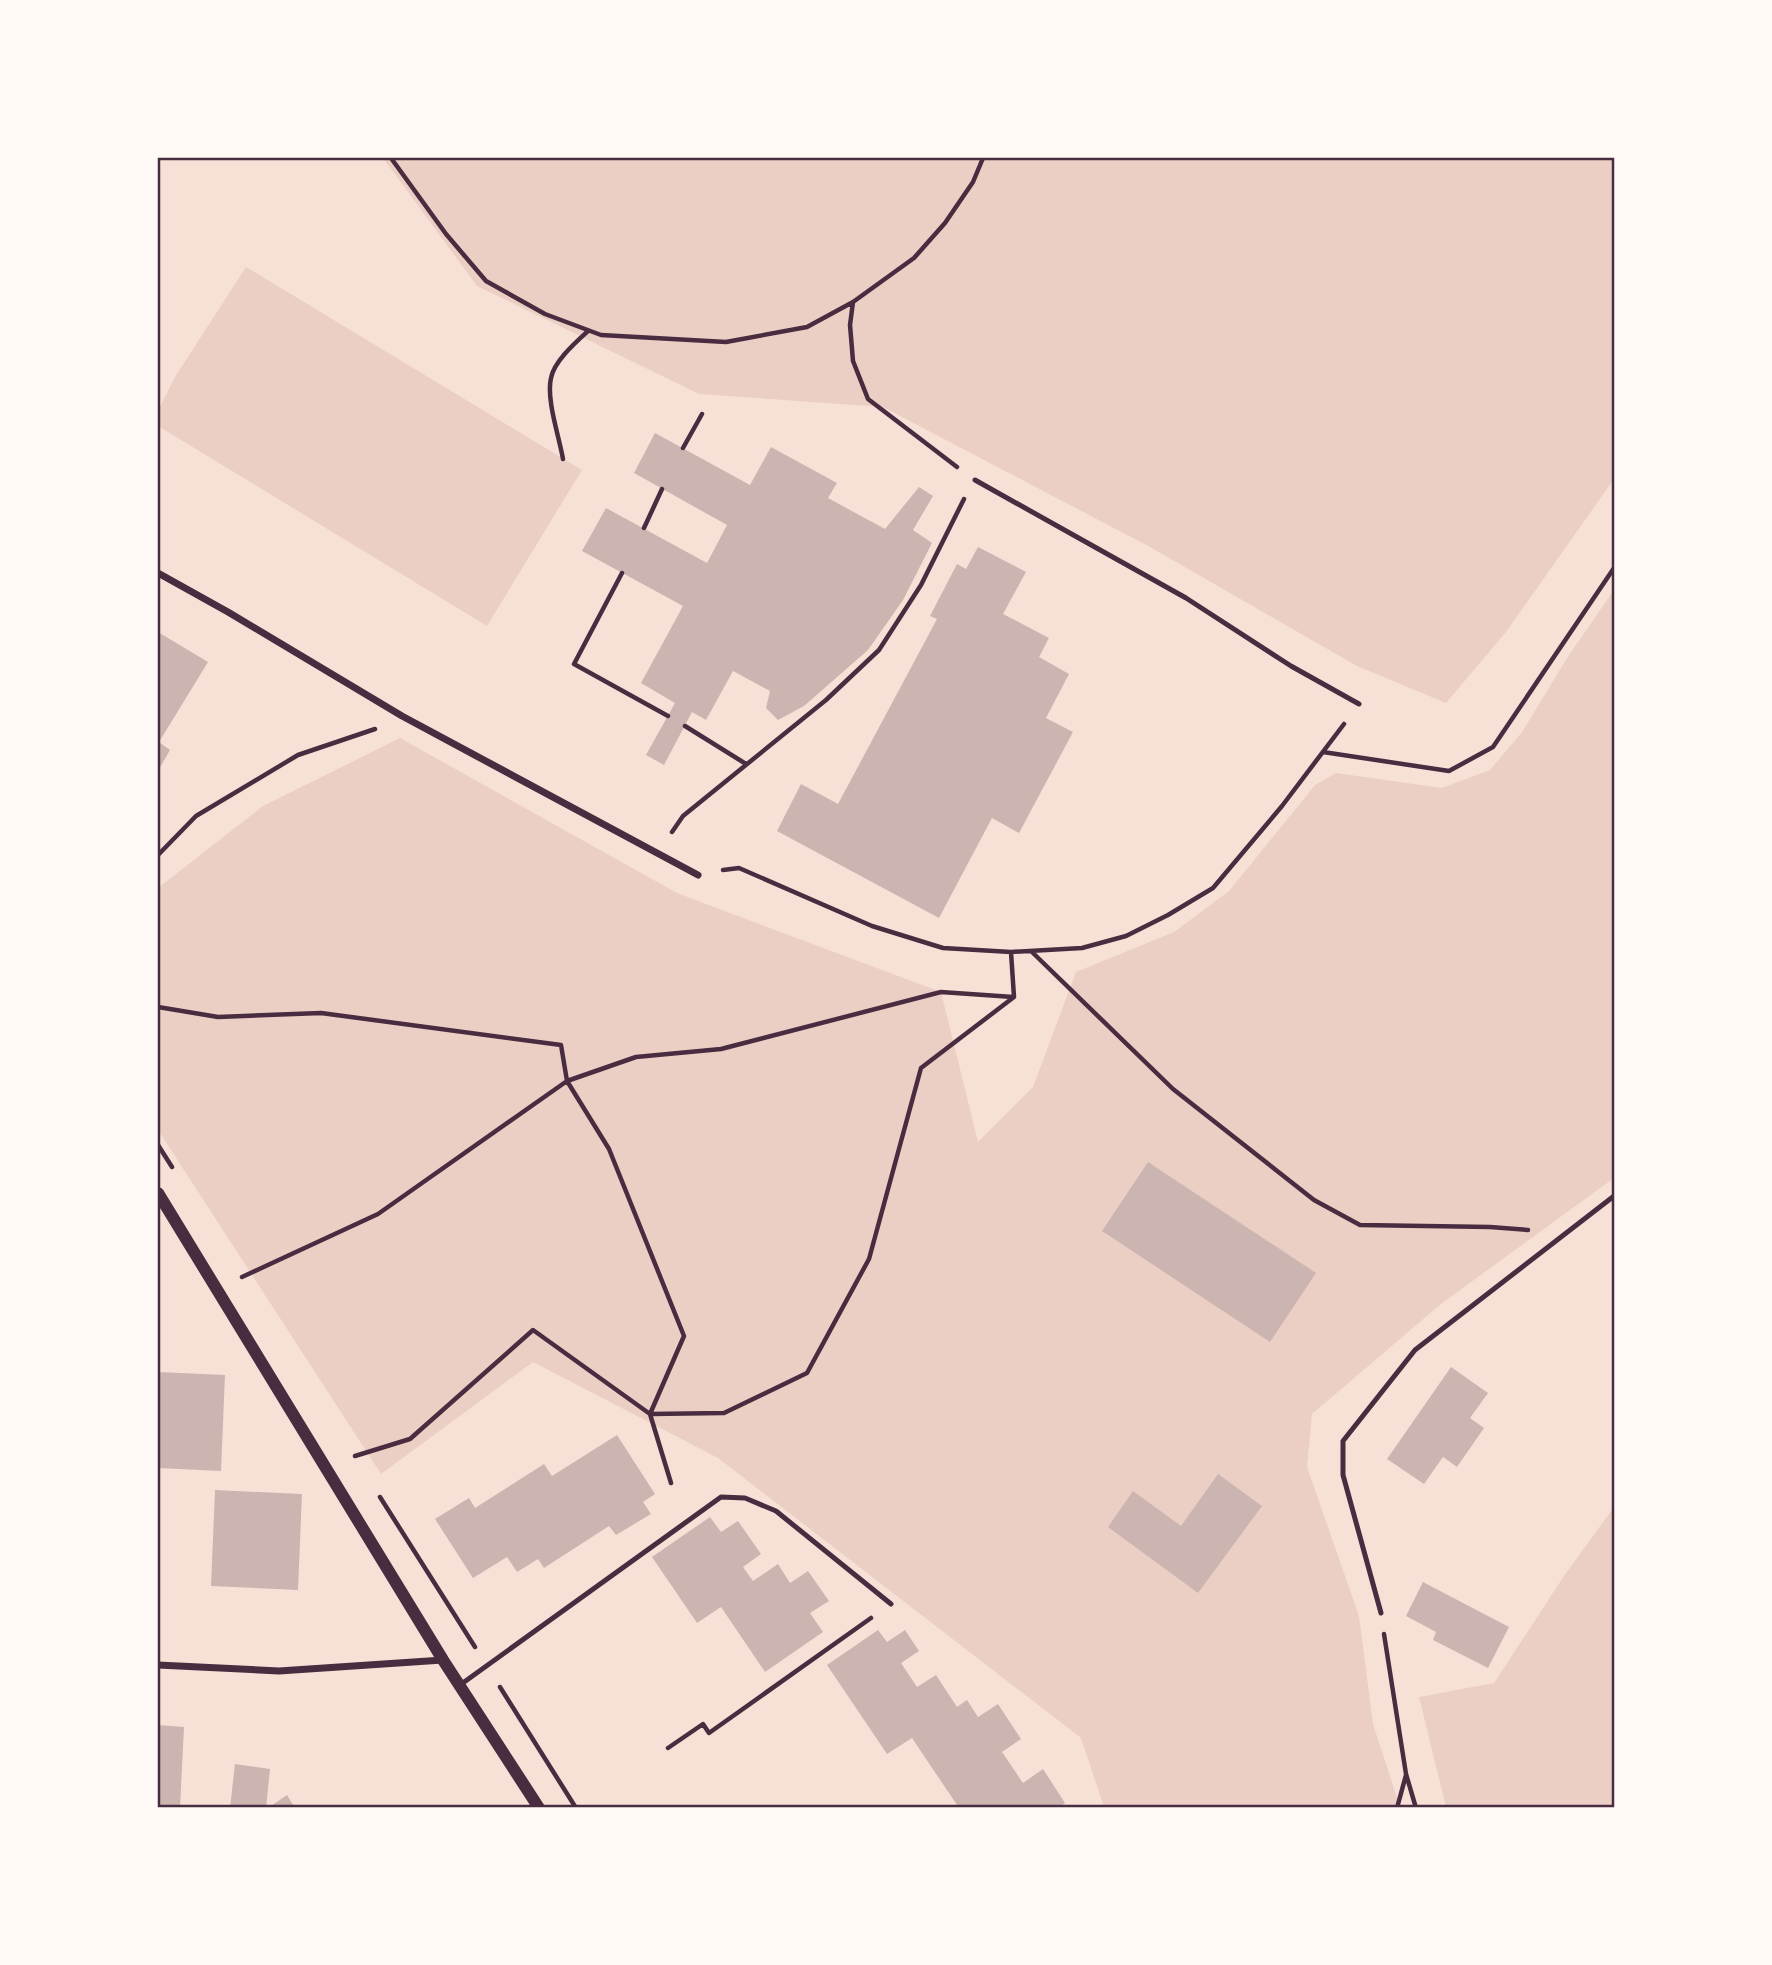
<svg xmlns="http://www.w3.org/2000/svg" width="1772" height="1965" font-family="Jost,sans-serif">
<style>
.green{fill:#ebcfc5}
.building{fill:#ccb4b1}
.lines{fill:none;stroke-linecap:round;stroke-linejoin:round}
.path{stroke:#4a2c40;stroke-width:4.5}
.service{stroke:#4a2c40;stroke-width:5}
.minor{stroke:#4a2c40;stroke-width:7}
.tertiary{stroke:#4a2c40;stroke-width:12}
.neatline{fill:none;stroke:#4a2c40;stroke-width:2.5}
</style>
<rect width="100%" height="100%" fill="#f7e1d7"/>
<path class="green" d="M383,158H1614V479L1506,632L1446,703L1357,666L1150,547L883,407L699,394L477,286Z
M246,267L582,470L487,626L158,426V411L175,377Z
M1614,590V1178L1441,1304L1312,1414L1307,1467L1359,1616L1373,1724L1400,1807H1104L1081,1738L718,1458L533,1362L381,1474L158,1130V888L263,806L400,738L677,893L941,992L978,1142L1033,1087L1076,972L1174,932L1229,891L1315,785L1336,773L1442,788L1490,770L1522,732L1569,655Z
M1614,1507V1807H1446L1419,1697L1494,1683L1564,1576Z"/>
<path class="building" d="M655,433L750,485L771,447L837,483L828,498L885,529L919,487L933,496L913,530L932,543L903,600L868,650L804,706L778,720L766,708L770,691L733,671L706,720L692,712L664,765L646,755L675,703L641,683L683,606L582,551L606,508L707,563L727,525L634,473Z
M978,547L1026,572L1003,614L1049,638L1039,657L1069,674L1046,718L1073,732L1019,833L992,818L939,918L777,831L801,784L838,804L937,619L930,616L957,564L966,569Z
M158,632L208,662L159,742L170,750L158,771Z
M1148,1162L1316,1273L1270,1342L1102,1231Z
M1451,1367L1488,1393L1470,1418L1484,1428L1457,1467L1443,1457L1424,1484L1387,1459Z
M158,1372L225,1375L221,1471L158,1468Z
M617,1435L655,1494L643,1502L651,1514L616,1535L609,1526L544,1568L538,1559L517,1572L507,1557L473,1578L435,1519L469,1498L475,1508L544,1464L552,1476Z
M1218,1474L1262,1506L1198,1593L1108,1527L1133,1491L1181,1526Z
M215,1490L302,1494L298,1590L211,1586Z
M710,1517L721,1532L738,1521L761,1554L743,1567L753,1581L778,1564L790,1583L808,1571L829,1601L810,1613L823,1632L765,1672L721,1607L697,1623L652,1557Z
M1423,1582L1509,1627L1488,1668L1433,1640L1436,1632L1406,1616Z
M878,1630L887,1642L905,1630L919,1651L901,1663L917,1687L936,1675L957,1707L967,1700L978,1717L998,1704L1021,1739L1002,1752L1023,1783L1043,1769L1065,1803L1059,1808H959L912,1738L887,1754L827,1665Z
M158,1725L184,1727L180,1808H158Z
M235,1764L270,1769L266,1808H230Z
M287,1795L295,1808H268Z"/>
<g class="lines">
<path class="path" d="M391,158L446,234L486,281L545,314L601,335L726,342L807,327L853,302L914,258L945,223L973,182L983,158
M853,302L850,325L853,361L868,399L957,467
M683,448L702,414
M563,459C559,436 546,399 551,378C554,361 576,342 588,331
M644,528L662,489
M622,573L574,664L668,716
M685,726L746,764
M1323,752L1449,771L1493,747L1614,568
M672,832L683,816L826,700L879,650L921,585L964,499
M158,855L196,816L298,755L375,729
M723,870L739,868L872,926L943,948L1011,952L1082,948L1126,936L1168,915L1213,888L1282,806L1344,724
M1032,952L1173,1089L1314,1200L1360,1225L1490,1227L1528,1230
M158,1007L218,1017L321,1013L561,1045L567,1081L636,1057L721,1049L941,992L1013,997
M158,1145L172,1167
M242,1277L378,1214L567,1081L609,1149L684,1336L650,1414L724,1413L807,1373L869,1259L921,1068L1014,997L1011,952
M355,1456L410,1439L533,1330L650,1414L671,1483
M380,1497L475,1647
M1384,1634L1406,1774L1416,1808
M500,1687L576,1808
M668,1748L703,1724L709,1733L871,1618
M1397,1808L1406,1775"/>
<path class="service" d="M975,480L1186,598L1291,666L1359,704
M1381,1613L1343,1475V1441L1415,1350L1614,1196
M460,1685L721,1497L745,1498L776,1511L891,1604"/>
<path class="minor" d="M158,573L228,612L402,716L698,875
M158,1665L279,1671L443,1660"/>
<path class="tertiary" d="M158,1193L443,1660L539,1808"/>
</g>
<rect width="1772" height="1965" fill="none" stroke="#fffaf5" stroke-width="318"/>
<rect x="159" y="159" width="1454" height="1647" class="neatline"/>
</svg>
